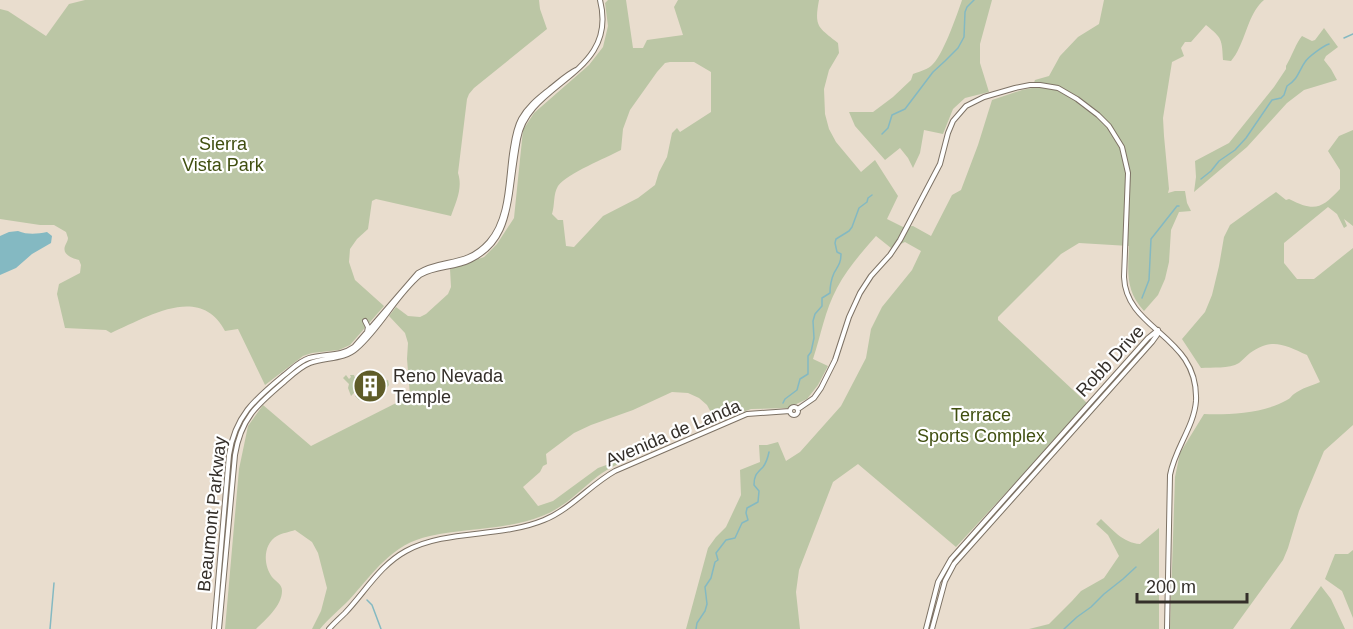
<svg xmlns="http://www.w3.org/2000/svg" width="1353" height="629" font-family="Helvetica,sans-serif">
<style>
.green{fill:#bbc6a5;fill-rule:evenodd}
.water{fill:#84b9c2}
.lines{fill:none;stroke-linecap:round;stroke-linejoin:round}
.stream{stroke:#84b9c2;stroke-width:1.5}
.tertiary-casing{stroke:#7d7265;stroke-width:6}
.tertiary{stroke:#fff;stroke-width:4}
.labels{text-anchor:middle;stroke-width:4.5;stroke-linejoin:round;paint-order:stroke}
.park-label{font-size:18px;fill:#404f10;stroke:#fff}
.street-label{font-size:18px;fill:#342f2a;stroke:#fff}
.poi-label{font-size:18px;fill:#342f2a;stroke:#fff;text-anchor:start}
</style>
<rect width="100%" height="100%" fill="#e9ddce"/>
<path class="green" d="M85,0H539L540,9L547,29L474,88L469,94L467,99L458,173C463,188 456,202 451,216L376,199L372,201L368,229L357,239L350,249L349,262L355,280L384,306L350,345L339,350L312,353L303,356L265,385L238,329L225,331C200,283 146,318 111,333L106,330L65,328L57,294L59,284L80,273L81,265L79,260C72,258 62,255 65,246C66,243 68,241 68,238L66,232L54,225H40L0,219V9L8,11L46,36L69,4Z
M608,0H626L633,48H643L647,40L683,35L674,7L678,0H819C814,27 818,27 838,43L839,53L829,70L824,89L825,114L829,129L836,142L861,172L875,160L898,196L887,219L903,227L913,226L931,236L952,195L961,190L978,145L992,100L1022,90L1032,88L1035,80L1049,76L1060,56L1078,37L1099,24L1104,0H1264C1250,12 1247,32 1239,48C1237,53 1234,57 1231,61L1223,60C1222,39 1222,38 1206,25L1191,42H1185L1181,48L1184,56L1172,62L1163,118L1164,136L1169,189L1168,193L1175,191H1185L1187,203L1191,211L1179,212L1171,230L1169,262L1165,279L1158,295L1144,311C1125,290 1128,272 1129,246L1079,243L1061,254L998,317V320L1088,404L956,547L858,464L833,482L799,570L796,592L800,629H686L708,548L716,537L726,527L741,495L740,470L760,462L759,445H767L778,442L786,461L800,452L841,406L866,358L871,329L882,307L912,270L921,251L905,242L891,248L876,236C861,253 847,269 837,288C825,310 821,335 813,359L828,366L818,385L807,399L788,408L751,409L716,422L707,405L699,398L688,393L672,392L633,410L591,425L574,433L546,454L547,464L543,466L540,472L523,487L538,506L553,501L598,468L640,453L638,455C624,461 610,467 598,476C580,490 564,508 542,516C507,530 466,528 430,536C391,544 374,573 349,600C339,610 329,618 320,629H312L321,611L327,588L318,553L312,542L295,530C290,532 282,533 277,536C263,544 263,565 272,577C276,582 282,584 282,591C282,606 265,620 256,629H225L239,469L248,426L263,405L311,446L410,396L407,359L408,343L405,333L389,316L396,307L408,316L420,317L426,314L448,294L451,287L450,269L484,257L497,244L514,218L523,130L534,113L589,65L603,47L608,26L605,3ZM670,62H694L711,72V112L680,132L677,128L672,133L667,157L659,172L655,185L638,198L603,216L574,247L566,246L563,220H558L552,214C555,205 553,194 558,186C568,173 606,158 621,150L623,129L630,110L657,72L665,63Z
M962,0H992L980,44V63L989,92L965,98L953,109L943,134L924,130L920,153L913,168L908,158L900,148L885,160L855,126L849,112H873L893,97L911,80L913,74C918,72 926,70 931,66C942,58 957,15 962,0Z
M1324,28L1338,47L1326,56L1324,60L1331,69L1337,80L1304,90L1287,103L1247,147L1194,192L1196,177L1195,161L1229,143L1274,87L1286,69V66C1291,58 1297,41 1302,36L1312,41L1315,40Z
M1353,130V226L1344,219L1347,226L1344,228L1337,214L1328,207L1284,243V263L1297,279H1314L1353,248V425L1324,451L1299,511L1288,548L1283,560L1233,629H1170L1175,477L1180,453L1204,414C1229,415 1265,413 1287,400C1291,398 1290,397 1294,394C1302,388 1311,386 1320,382L1307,355C1285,345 1272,337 1250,353C1246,356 1243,360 1239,363C1229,369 1212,367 1201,368L1182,339L1205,312L1212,295L1219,266L1224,237L1230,225L1276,192L1286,200L1289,199C1315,212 1321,209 1340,189V170L1328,151L1339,136Z
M346,375L349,379L351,377L350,375H354L357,384L362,382L355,386L357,389L359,390L362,398L385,386L383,382L388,380L389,385L386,389L382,391L383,392L376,396L375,394L381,391L359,400L355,396L357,394L354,385L353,387L355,392L351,396L348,388L349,384L343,378Z
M1101,519C1112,529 1123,543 1140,544L1159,528V629H1029L1049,624L1072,601L1081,591L1104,578L1119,556L1108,535L1096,524Z
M1353,550V618L1342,591L1325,579L1335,554H1348Z
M1321,586L1331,599L1345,629H1290Z"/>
<path class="water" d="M18,231C28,235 37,234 47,232L52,236L51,243L32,254L16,268L0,275V236L9,232Z"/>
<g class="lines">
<path class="stream" d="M1344,38L1353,34
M882,134L888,128L892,115L905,109L933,72L945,61L958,48L964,37L965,12L967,7L974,0
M1201,179L1211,171L1219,161L1235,150L1246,138L1272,100L1281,98L1284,95L1287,86C1299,78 1298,72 1305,62C1308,57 1323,46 1329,44
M1142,298L1149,280L1151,239L1177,206H1179
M783,403L785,399L797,390L800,379L808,374V356L811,352L814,338L813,321L815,314L822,306V298L830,293C830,286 831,280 834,273C838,266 841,263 841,254L837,252L835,243L836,239L849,231L852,227L859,208L867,202L868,198L872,195
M367,600L372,605L381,629
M50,629L54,583
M696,629L697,623L705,611L707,604L705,587L711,578L715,562L718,560L716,553L726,540L735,538L742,523L748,520L746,513L747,508L758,502L759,491L754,485C754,475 757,473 763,467C766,463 768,457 769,452
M1064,629L1077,617L1091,607L1104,594L1123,579L1136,567"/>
<defs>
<path id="tertiary" d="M365,321L368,327L367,332
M790 411a4 4 0 1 1 8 0a4 4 0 1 1-8 0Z
M798,409L814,398L821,388L835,360L849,317L860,293L871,276L890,255L900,240L940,164L948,133L953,121L966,106L984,97L1015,88L1030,85H1040L1058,88L1077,99L1098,115L1109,126L1122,147L1128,173L1124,277C1126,331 1199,335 1196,401C1194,427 1175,448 1170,475L1167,629
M214,629L229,455C235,416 254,400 283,376C291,370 299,361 309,358C325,353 340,357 354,347L418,273C442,258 466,268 489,242C509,219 508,183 512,154C514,142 515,130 521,119C528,106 539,98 550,89C558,83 566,75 576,70
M219,629L235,455C241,418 257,405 284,382C292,375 300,367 310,363C326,357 344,360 357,348C381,327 396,295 420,275C435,266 454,268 470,260C501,245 507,218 511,186C513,171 515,155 518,139C528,81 619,75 600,0
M329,629C334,623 340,618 345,613C365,592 380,565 406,551C446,529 501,538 544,520C571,509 590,485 615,471L747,414L790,411
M926,629L938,582L951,559L1148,338L1158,330
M932,629L945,581L954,564L1152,342L1157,335L1158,330"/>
</defs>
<use href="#tertiary" class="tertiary-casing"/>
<use href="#tertiary" class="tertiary"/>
</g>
<defs>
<symbol id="building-disc" viewBox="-11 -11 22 22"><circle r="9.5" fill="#5f5c28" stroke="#fff"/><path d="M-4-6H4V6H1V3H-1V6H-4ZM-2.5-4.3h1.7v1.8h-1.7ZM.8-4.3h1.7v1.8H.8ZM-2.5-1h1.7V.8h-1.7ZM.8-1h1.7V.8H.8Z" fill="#fff"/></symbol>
</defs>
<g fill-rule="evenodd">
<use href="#building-disc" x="351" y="367" width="38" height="38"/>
</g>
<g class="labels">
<g class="park-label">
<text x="223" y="150">Sierra<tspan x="223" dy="21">Vista Park</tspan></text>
<text x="981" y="421">Terrace<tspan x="981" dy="21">Sports Complex</tspan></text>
</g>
<g class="street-label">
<text transform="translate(1110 361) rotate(-47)" y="6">Robb Drive</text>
<text transform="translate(673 433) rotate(-23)" y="6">Avenida de Landa</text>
<text transform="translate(212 514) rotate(-84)" y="6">Beaumont Parkway</text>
</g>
<g class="poi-label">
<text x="393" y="382">Reno Nevada<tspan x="393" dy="21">Temple</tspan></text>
</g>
</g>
<path d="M1137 593v9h110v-9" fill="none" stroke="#342f2a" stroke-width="3"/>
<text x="1146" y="593" font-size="18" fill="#342f2a" stroke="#ffffff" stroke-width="4.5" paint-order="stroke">200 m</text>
</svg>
